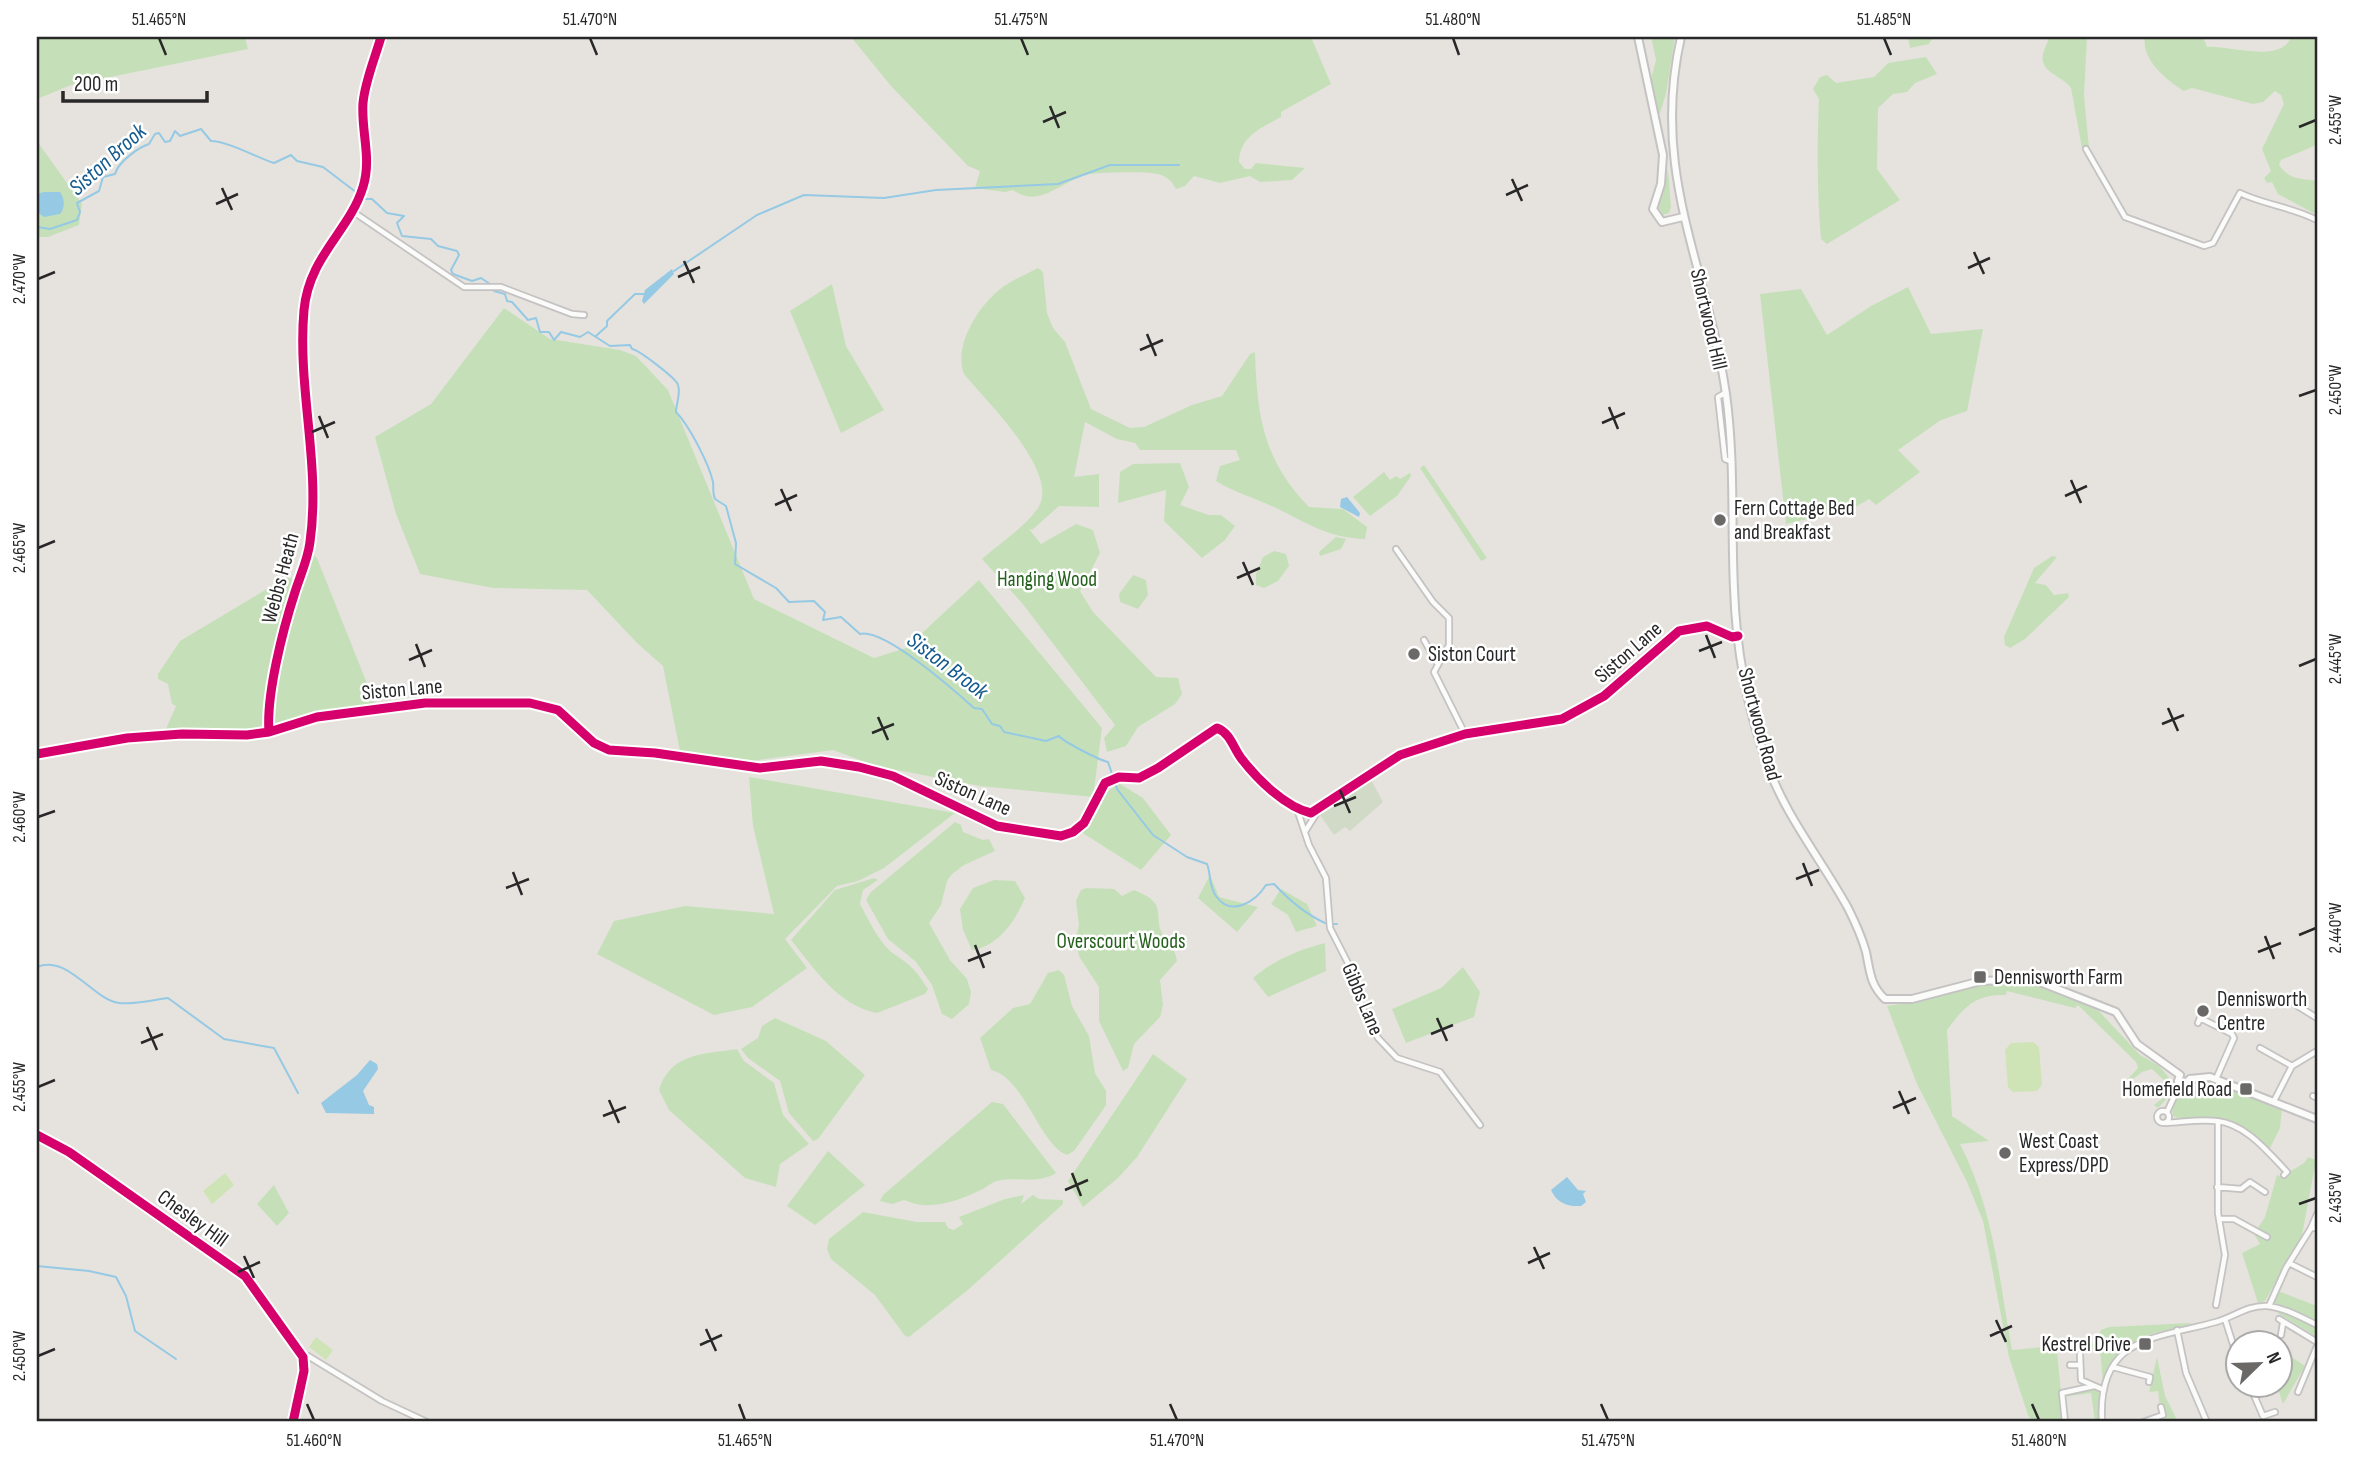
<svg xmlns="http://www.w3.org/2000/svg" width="2354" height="1459" font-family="'Sofia Sans Condensed',sans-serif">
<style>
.green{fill:#c5e0b8}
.cemetery{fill:#d1dac6}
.pitch{fill:#cfe4b6}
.water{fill:#95c9e4}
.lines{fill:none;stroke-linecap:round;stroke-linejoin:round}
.stream{stroke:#95c9e4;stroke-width:2}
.minor-casing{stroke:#c4c2c3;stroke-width:8}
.tertiary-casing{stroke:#c4c2c3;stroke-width:9}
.secondary-casing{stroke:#c4c2c3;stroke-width:10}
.minor{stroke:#fbfbfa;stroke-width:4.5}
.tertiary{stroke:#fbfbfa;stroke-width:5}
.secondary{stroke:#fbfbfa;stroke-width:6}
.cycleway-casing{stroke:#fff;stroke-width:13}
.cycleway{stroke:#d6006c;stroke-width:9}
.ticks{fill:none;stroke:#282828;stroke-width:2.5}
.poi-dot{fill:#6a6968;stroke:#fff;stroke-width:2.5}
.labels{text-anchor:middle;stroke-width:5;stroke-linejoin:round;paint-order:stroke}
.street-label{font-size:21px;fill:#282828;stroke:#fff}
.poi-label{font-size:21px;fill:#282828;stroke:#fff;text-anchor:start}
.park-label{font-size:21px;fill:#25601d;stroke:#fff}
.water-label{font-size:23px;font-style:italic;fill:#145a8f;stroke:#fff}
.neatline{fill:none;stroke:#282828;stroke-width:2.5}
.ticks-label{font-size:18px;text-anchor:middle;fill:#282828}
</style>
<rect width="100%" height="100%" fill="#e6e3de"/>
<path class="green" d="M37,37H245L248,49L71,85L37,99Z
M851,37H1311L1331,84L1281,112V117C1260,129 1240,136 1239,162L1245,169H1251L1256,163L1305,168L1292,180L1260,182L1250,176L1220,183L1194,176L1185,186L1176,189C1172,182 1169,178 1161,175C1151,171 1098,172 1086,175C1060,182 1039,209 1013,190L1005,192L975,188L980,171L968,166L891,86Z
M1651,37H1675L1666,94L1660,113H1657L1649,86L1656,60Z
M1908,37H1933L1929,44L1910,48Z
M2049,37H2087L2084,96L2089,148H2082L2071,88C2063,76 2039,73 2043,54C2044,48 2048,43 2049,37Z
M2145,37H2203L2207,47C2228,45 2281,64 2291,37H2317V140L2314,146L2281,160L2279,165C2290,181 2301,178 2317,181V215L2278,194L2272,182L2267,183L2264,178L2271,171L2262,149L2284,104L2281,95L2275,91L2263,102L2253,104L2192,88L2184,91C2166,80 2141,59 2145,37Z
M1926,57L1937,74L1915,83L1907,92L1893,94L1878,108L1877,169L1900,200L1827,244L1821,239C1817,192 1817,147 1819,99L1813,89L1820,77L1827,75L1836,83L1874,77L1888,63Z
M37,141L82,204L79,225L48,237H37Z
M1668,169L1671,207L1669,213L1663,215L1657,205L1663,194Z
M1038,268L1043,272L1047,313L1053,328L1065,342L1091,409L1130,428L1144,427L1192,405L1222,396L1250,354L1255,352C1257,415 1263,460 1309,507L1343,509L1367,527L1365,539C1331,538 1310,525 1282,511C1259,499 1237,494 1216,481L1220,466L1240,460L1236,450H1140L1135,443L1117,439L1085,422L1074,477L1099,474V507L1059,506L1032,530L1029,529L1041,544L1076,524L1093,530L1100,553L1080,591L1093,612L1156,677L1178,678L1182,694L1175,704L1138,727L1126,746L1107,752L1104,738L1115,725L1022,603L982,559C1000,543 1025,527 1038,508C1061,473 986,401 964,374C953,346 978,307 999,290C1009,281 1025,275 1038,268Z
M832,284L846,346L884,410L841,433L790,311Z
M1908,287L1931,334L1983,329L1967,411L1941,420L1898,450L1920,472L1876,505L1869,499L1854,508L1786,524L1760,294L1801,289L1827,335L1871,306Z
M504,308L550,339L620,350L636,356L668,390L754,599L874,658L906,648L979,580L1102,728L1093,797L980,786L876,766L833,750L751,761L680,751L663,666L637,643L587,590L493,588L420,574L396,514L375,437L431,404Z
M1180,463L1189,487L1180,505L1209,515H1221L1235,526L1225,540L1202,558L1164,521L1166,490L1118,503L1120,472L1133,464Z
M1424,465L1487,558L1481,561L1420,468Z
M1384,472L1390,480L1396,476L1400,479L1410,473L1411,476L1397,496L1370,516L1353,497Z
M1336,537L1346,539L1341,549L1320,556L1319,552Z
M1274,551L1286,554L1289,566L1278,581L1264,588L1256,585V574L1263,557Z
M312,553L317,558L376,706L322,712L276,726L271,719L287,631Z
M2052,556L2057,557L2035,583L2046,585L2054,595L2068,593L2069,597L2025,639L2010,648L2005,645L2004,637L2034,568Z
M1133,575L1146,580L1148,595L1138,609L1120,602L1119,594Z
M287,577L295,580L262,725L252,732L165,731L176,706L172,704L168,684L158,679V674L180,641Z
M749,777L955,813L884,868L858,881L837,886L785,939L807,968L752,1007L714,1015L597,954L614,921L685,906L774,914L753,826Z
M1120,784L1143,798L1171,835L1141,870L1081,832L1107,791Z
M955,822L961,825L963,832L983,840L989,839L995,851L964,865L952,874L947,881L941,905L929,923L950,960L967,979L971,992L969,1004L952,1019L942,1014L932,985L916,962L888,939L866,900L871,892Z
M1210,875L1219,897L1258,907L1237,932L1198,898Z
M874,878L878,880L863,890L860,904C869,920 879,943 894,954C913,967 915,969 928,989L925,994L877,1013C838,1006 814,968 791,940L835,890Z
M994,880L1015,881L1025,898C1015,922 997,947 972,950L963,930L960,909L973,888Z
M1086,888L1114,889L1122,896L1134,890C1172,905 1150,916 1165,938C1171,947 1175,949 1177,961L1160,980L1163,1005L1160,1017L1134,1044L1128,1068L1123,1071L1099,1021V987L1080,958L1075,943L1079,925L1076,901L1081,890Z
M1281,889L1307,904L1317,926L1296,932L1288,915L1271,904Z
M1325,943L1326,971L1268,997L1253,978C1274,960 1298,950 1325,943Z
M1463,967L1480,992L1474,1017L1406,1043L1392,1009L1441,988Z
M1059,970L1064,975L1072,1006L1089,1036L1095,1073L1106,1091V1105L1102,1111L1074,1151L1067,1155C1039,1144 1025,1078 991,1070L980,1038L1013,1008L1030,1004L1048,973Z
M1982,982H2027L2097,1009L2140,1055L2159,1066L2171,1080L2172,1093L2158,1108L2154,1105L2168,1094L2165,1090L2168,1084L2152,1069L2142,1072L2127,1084L2126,1081L2138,1068L2136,1062L2078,1005L2075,1008L2007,991L2006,995C1976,994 1965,1006 1947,1030L1952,1116L1989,1141L1960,1144C1994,1210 1999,1279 2012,1350L2096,1342L2101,1330L2109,1327L2191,1323C2187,1327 2175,1328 2167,1330C2136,1336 2111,1352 2103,1383L2100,1349L2057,1352L2064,1422H2032L2028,1415L2009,1357L1983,1221L1967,1182L1917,1084L1887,1006L1914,1002Z
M775,1018L826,1041L865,1075L818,1139L813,1141L789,1113L780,1081L748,1058L741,1049L758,1038L762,1026Z
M737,1049L744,1061L774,1083L783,1115L809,1144L780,1164L776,1187L745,1178L669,1110L659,1090C670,1053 704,1054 737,1049Z
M1153,1054L1187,1079L1137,1157L1118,1178L1083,1207L1068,1181Z
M2207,1081L2282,1108L2280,1128L2269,1150C2249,1128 2232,1115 2201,1118C2191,1119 2182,1121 2173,1116C2169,1099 2192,1085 2207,1081Z
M992,1102L1003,1104L1056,1173C1036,1185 1018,1176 997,1181C992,1182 987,1187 983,1189C958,1201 930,1212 904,1200L892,1204L880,1201L883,1195Z
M828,1151L865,1185L815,1225L787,1206Z
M2308,1157L2316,1160L2302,1235L2265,1301L2258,1303L2242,1253L2260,1244L2254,1234L2265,1217L2277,1175L2281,1177L2304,1163Z
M274,1185L289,1213L277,1226L257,1204Z
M1024,1195L1021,1204L1033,1195L1039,1199L1063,1200V1204L969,1289L909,1337L905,1336L875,1295L831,1259L827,1249L829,1239L863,1212L917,1222H945L948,1228L954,1230L963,1224L959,1217L1005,1199Z
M2278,1291L2317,1306V1337L2279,1314L2272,1300Z
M2281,1350L2305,1366L2283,1404L2277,1386H2280Z
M2157,1357L2165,1396L2178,1422H2163L2162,1420L2166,1419L2163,1409L2160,1408L2158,1391L2149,1392Z
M2095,1389L2100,1393V1422H2095L2091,1393L2064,1397L2068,1392Z"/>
<path class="cemetery" d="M1369,776L1383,802L1350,831L1345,827L1334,835L1320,815Z"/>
<path class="pitch" d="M2033,1042L2039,1047L2042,1085L2037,1091L2013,1092L2008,1087L2005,1050L2011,1043Z
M225,1173L234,1185L212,1204L203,1191Z
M316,1337L333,1350L326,1360L309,1347Z"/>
<path class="water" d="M44,192H60C65,199 65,208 60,214L44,217L37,212V194Z
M672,269L674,274L644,304L642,301L645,290Z
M1347,497L1360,513L1359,517L1340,507L1341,499Z
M370,1060L377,1064L378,1069L363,1091L369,1105L374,1107V1114L326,1113L321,1103L357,1075Z
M1567,1177L1578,1190L1586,1191L1583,1194L1586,1202L1581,1206C1567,1207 1556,1202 1551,1190Z"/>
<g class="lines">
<path class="stream" d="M37,227L50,229L77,220L80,212L77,203L99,191L103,177L115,174C118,162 139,147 149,144L155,134L159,133L165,142L170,141L175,131L180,136L201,129L211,141C227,141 256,157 274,163L291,155L297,161L323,167L365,199H372L387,213L404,216L397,223L402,236L431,239L438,246L457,251L459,255L451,270L453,274L472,281L481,278L490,284
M674,271L757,215L804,195L884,198L936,190L1058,184L1110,165H1179
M494,291L505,294L507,301L512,302L528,320L536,318L540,332H549L554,340L561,332L580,337L588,332L610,346L630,345L632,349C639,350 677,379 678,385C681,394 676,404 676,412C689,425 709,464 713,482C714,489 712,492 715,499L726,506L736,543L735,564L776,588L789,602L814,601L825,612L823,620L841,617L860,634C884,628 954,690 974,708L982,709L992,724L1000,726L1004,732L1046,741L1059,736C1064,742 1099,760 1108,762L1117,789L1153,835L1187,857L1207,864C1211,874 1209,887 1216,896C1231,918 1256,901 1266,885L1274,884C1290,901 1305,914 1325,923
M596,336L607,326V321L635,294H644
M1334,924H1337
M37,967C68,954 93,1000 119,1003C133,1005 153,1000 168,998L224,1039L274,1048L298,1093
M37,1266L89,1271L116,1277L126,1296L135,1331L176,1359"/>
<defs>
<path id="minor" d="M2086,149L2125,217L2204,246L2213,243L2240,193C2265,205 2292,207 2317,220
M352,211L464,287H501L572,314L584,315
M1725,393L1718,397L1725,459L1732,462
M1396,549L1433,602L1449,618V645L1434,672L1465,734
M1424,640L1437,663
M1297,809L1309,845L1326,878L1330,928L1352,971L1362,1007L1378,1038L1397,1058L1440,1072L1480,1125
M1306,830L1318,811
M2296,1005L2317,1018
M2198,1023L2200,1018L2232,1034L2234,1038L2216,1079
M2260,1048L2292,1066
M2313,1096L2317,1098
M2274,1101L2292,1066L2317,1051
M2157 1117a6 6 0 1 1 12 0a6 6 0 1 1-12 0Z
M2167,1112L2180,1084
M2166,1123C2183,1122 2200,1119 2216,1121C2245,1123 2268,1152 2287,1172L2284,1175
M37,1135L69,1152L245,1276L303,1357L304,1371L293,1422
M2217,1187L2241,1189L2250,1182L2265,1192
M2219,1219H2234L2267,1237
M2311,1228L2317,1214
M2289,1263L2317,1277
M2216,1305L2225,1255L2218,1213V1121
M2269,1306L2286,1268L2311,1228H2317
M2225,1319L2238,1360
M2279,1319L2317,1342
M2177,1330L2186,1373L2206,1420L2203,1422
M2281,1335L2283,1323
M2080,1354L2081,1380L2104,1390
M303,1357L308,1356L382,1401L427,1422
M2070,1365H2080
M2113,1367L2150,1377L2149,1382
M2250,1386L2263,1416L2275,1412
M2298,1392L2317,1346
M2065,1422L2062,1393L2094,1386
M2102,1422C2097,1337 2153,1339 2216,1322C2234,1317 2247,1305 2267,1306C2285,1308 2301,1317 2317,1325
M2143,1422L2163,1415L2161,1407"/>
<path id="tertiary" d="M269,732C266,695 283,629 295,592C300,576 308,559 310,542C321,464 297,388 304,310C309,256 349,232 363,187C372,158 361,132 363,103C365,81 375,58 381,37
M37,754L127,738L182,734L247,735L269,732L317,717L425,703H530L558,710L594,743L609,750L655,753L760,768L821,761L859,767L893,776L997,826L1061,836L1073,832L1084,823L1105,783L1119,777L1139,778L1158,768L1217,728C1230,733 1233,747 1241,758C1257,779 1285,807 1311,813L1400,755L1465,734L1562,719L1604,696L1679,631L1707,626L1732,637L1738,636"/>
<path id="secondary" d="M1638,37L1663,155L1661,184L1653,209L1662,222L1683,217
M1681,37C1650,173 1707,265 1726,394C1735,459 1731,524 1734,589C1736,646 1747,707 1766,761C1784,814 1821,859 1848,908C1855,922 1862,937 1866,952C1870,971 1870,985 1885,999H1912L1981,981L2032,979L2116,1012L2137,1044L2180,1075
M2180,1075L2178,1081L2183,1085L2190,1079
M2190,1079L2210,1077L2317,1119"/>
</defs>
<use href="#minor" class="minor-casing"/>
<use href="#tertiary" class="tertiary-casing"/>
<use href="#secondary" class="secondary-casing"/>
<use href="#minor" class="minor"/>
<use href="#tertiary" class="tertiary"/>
<use href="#secondary" class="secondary"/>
<defs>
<path id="cycleway" d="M269,732C266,695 283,629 295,592C300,576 308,559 310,542C321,464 297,388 304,310C309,256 349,232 363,187C372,158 361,132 363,103C365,81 375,58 381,37
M37,754L127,738L182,734L247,735L269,732L317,717L425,703H530L558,710L594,743L609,750L655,753L760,768L821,761L859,767L893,776L997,826L1061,836L1073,832L1084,823L1105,783L1119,777L1139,778L1158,768L1217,728C1230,733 1233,747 1241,758C1257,779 1285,807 1311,813L1400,755L1465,734L1562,719L1604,696L1679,631L1707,626L1732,637L1738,636
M37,1135L69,1152L245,1276L303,1357L304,1371L293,1422"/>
</defs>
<use href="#cycleway" class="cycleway-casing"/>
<use href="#cycleway" class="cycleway"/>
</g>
<path class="ticks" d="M159,38L166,55M590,38L597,55M1021,38L1028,55M1453,38L1459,55M1884,38L1891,55M1050,106L1059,128M1043,122L1066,112M2299,127L2316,120M1512,179L1522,201M222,188L232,210M1506,195L1528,185M216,204L238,194M1974,252L1984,274M684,261L694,283M1968,268L1990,258M678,277L700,267M38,279L55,272M1147,334L1156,356M1140,350L1163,340M2299,396L2316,390M1609,407L1618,429M319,416L328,438M1602,423L1625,413M312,432L335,422M2071,480L2081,503M781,489L791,511M2065,496L2087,486M775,505L797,495M38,548L55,541M1243,562L1253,585M1237,578L1260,568M1706,635L1715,658M416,644L425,667M1699,651L1722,642M409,660L432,650M2299,666L2316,659M2168,708L2178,731M878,717L888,740M2162,724L2184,715M872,733L894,724M1340,790L1350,813M1334,806L1356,797M38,817L55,811M1803,863L1812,886M513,872L522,895M1796,879L1819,870M506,888L529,879M2299,935L2316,928M2265,936L2274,959M975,945L984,968M2258,952L2281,943M968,961L991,952M1437,1018L1447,1041M147,1027L157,1050M1431,1034L1453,1025M141,1043L163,1034M38,1087L55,1080M1899,1091L1909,1114M609,1100L619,1123M1893,1108L1916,1098M603,1116L626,1107M1072,1173L1081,1196M1065,1190L1088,1180M2299,1204L2316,1198M1534,1247L1544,1269M244,1256L254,1278M1528,1263L1550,1253M238,1272L260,1262M1996,1320L2006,1342M706,1329L716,1351M1990,1336L2012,1326M700,1345L722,1335M38,1356L55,1349M307,1404L314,1420M739,1404L745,1420M1170,1404L1177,1420M1601,1404L1608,1420M2032,1404L2039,1420"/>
<g class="poi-dot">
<circle cx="1720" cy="520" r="7"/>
<circle cx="1414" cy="654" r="7"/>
<rect x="1973" y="970" width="14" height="14" rx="3.5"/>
<circle cx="2203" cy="1011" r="7"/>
<rect x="2239" y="1082" width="14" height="14" rx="3.5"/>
<circle cx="2005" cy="1153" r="7"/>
<rect x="2138" y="1337" width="14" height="14" rx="3.5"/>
</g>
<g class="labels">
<g class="street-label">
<text transform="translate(1709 319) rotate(77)" y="7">Shortwood Hill</text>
<text transform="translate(280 578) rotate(-75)" y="7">Webbs Heath</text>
<text transform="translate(1628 652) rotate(-41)" y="7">Siston Lane</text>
<text transform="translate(402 689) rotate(-5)" y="7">Siston Lane</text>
<text transform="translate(1760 724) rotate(75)" y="7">Shortwood Road</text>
<text transform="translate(973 793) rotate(24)" y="7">Siston Lane</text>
<text transform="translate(1363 999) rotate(67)" y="7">Gibbs Lane</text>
<text transform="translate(193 1218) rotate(36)" y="7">Chesley Hill</text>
</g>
<g class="poi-label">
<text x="1734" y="515">Fern Cottage Bed<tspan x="1734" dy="24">and Breakfast</tspan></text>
<text x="1428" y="661">Siston Court</text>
<text x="1994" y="984">Dennisworth Farm</text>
<text x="2217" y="1006">Dennisworth<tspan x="2217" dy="24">Centre</tspan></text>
<text x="2232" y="1096" text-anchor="end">Homefield Road</text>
<text x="2019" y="1148">West Coast<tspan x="2019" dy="24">Express/DPD</tspan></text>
<text x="2131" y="1351" text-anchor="end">Kestrel Drive</text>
</g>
<g class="park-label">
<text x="1047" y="586">Hanging Wood</text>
<text x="1121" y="948">Overscourt Woods</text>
</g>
<g class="water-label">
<text transform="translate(107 159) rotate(-42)" y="8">Siston Brook</text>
<text transform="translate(948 665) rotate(37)" y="8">Siston Brook</text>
</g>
</g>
<rect width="2354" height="1459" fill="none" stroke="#ffffff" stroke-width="77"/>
<g transform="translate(2259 1364) rotate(67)"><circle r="33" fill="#ffffff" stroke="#a9a9a9" stroke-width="2"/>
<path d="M0-5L12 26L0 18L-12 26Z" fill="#6a6968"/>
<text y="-10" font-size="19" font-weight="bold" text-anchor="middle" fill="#282828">N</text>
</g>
<path d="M63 91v10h144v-10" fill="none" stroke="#282828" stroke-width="3.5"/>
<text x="74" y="91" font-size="21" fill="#282828" stroke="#ffffff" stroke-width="5" paint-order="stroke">200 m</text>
<rect x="38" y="38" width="2278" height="1382" class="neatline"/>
<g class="ticks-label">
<text x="159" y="25">51.465°N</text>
<text x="590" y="25">51.470°N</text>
<text x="1021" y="25">51.475°N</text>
<text x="1453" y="25">51.480°N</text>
<text x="1884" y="25">51.485°N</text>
<text transform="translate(2335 120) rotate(-90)" y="6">2.455°W</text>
<text transform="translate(19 279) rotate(-90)" y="6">2.470°W</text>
<text transform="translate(2335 390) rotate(-90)" y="6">2.450°W</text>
<text transform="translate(19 548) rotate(-90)" y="6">2.465°W</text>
<text transform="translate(2335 659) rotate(-90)" y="6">2.445°W</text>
<text transform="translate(19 817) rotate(-90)" y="6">2.460°W</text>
<text transform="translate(2335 928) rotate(-90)" y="6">2.440°W</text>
<text transform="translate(19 1087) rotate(-90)" y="6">2.455°W</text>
<text transform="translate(2335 1198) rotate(-90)" y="6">2.435°W</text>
<text transform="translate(19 1356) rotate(-90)" y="6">2.450°W</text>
<text x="314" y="1446">51.460°N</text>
<text x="745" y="1446">51.465°N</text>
<text x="1177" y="1446">51.470°N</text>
<text x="1608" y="1446">51.475°N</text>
<text x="2039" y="1446">51.480°N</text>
</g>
</svg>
